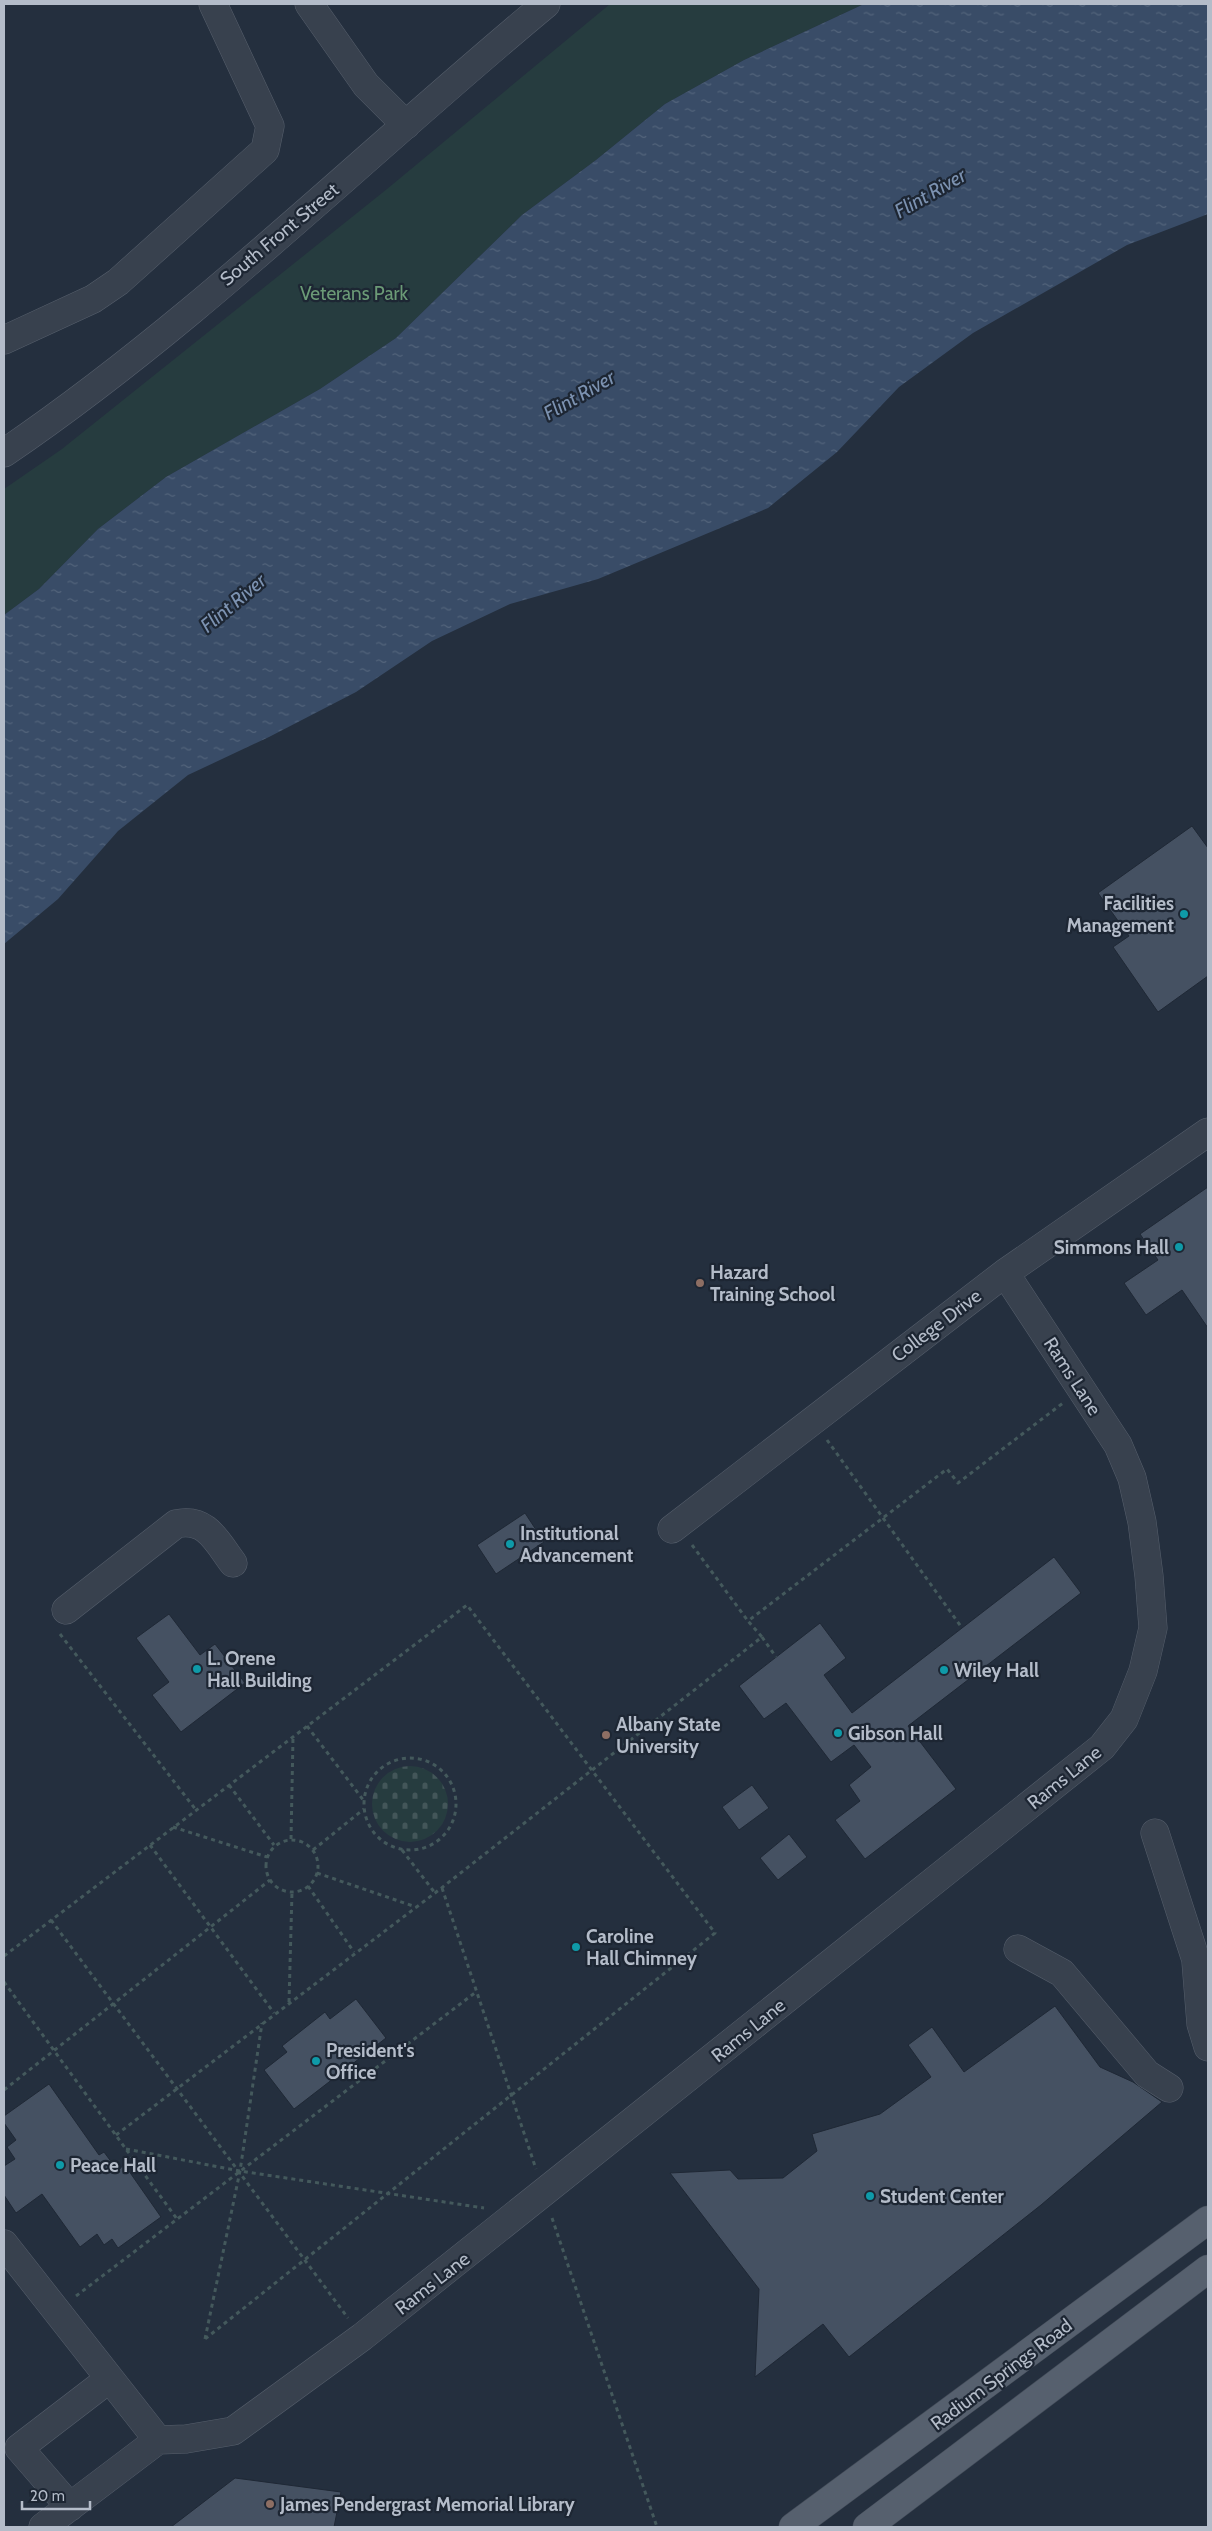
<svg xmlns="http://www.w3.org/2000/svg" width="1212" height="2531" font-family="Cabin,sans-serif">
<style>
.cemetery{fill:url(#cemetery-stones)}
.park{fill:#263c3f}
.water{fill:url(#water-ripples)}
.building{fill:#455162;stroke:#1f2835}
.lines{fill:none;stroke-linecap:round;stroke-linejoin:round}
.minor-casing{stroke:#565f6c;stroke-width:29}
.major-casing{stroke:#414a57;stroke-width:29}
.path{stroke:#44595c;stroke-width:3;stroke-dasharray:4 4;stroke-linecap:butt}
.minor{stroke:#38414e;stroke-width:28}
.major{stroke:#56606e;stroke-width:28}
.culture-dot{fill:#0f9aa8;stroke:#1d2633;stroke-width:2}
.education-dot{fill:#8d6e63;stroke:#1d2633;stroke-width:2}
.labels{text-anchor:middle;stroke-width:4.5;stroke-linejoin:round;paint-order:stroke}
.street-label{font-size:19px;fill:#b4bcc9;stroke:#1d2633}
.park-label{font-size:19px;fill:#6b9a76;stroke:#1d2633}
.poi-label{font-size:19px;font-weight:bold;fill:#b4bcc9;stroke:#1d2633;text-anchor:start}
.water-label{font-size:20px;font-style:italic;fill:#7c92b1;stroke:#1d2633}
</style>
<defs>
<pattern id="cemetery-stones" width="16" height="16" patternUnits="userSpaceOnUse" patternTransform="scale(1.25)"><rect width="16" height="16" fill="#263c3f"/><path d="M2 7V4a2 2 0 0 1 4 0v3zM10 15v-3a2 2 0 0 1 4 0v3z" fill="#435659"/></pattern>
<pattern id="water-ripples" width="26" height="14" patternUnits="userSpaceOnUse" patternTransform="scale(1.25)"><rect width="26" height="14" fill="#394c67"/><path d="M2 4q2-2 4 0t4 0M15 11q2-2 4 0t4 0" fill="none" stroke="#53647b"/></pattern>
</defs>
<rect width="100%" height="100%" fill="#242f3e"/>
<path class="cemetery" d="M372 1804a38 38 0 1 1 76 0a38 38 0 1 1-76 0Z"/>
<path class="park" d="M610,4H864L744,60L665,104L596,160L522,215L396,338L320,389L166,477L98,529L39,589L4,615V489L62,449L387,189Z"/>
<path class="water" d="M864,4H1208V214L1127,245L973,333L899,387L837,452L768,508L598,579L510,604L432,641L356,692L269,737L188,775L118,831L58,899L4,944V615L39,589L98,529L166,477L320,389L396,338L522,215L596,160L665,104L744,60Z"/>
<path class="building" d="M1192,826L1208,848V976L1158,1012L1113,947L1129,936L1098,893Z
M1208,1187V1328L1182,1290L1146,1315L1124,1283L1158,1260L1140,1234Z
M525,1513L544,1542L496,1574L477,1545Z
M1054,1557L1081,1593L908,1726L956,1789L865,1859L835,1820L860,1801L849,1785L871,1767L854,1745L831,1762L786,1703L764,1719L739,1686L820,1623L846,1658L824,1675L852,1713Z
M169,1614L200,1655L215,1644L245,1683L181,1732L152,1695L169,1682L136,1638Z
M752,1785L769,1808L739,1830L722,1807Z
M789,1834L807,1857L778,1880L760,1858Z
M356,1999L386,2038L294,2109L264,2070L287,2052L282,2046L325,2012L330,2019Z
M1055,2006L1100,2067L1133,2082L1162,2102L1041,2205L849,2357L823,2324L755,2377L759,2289L670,2173L730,2170L738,2179L783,2178L817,2151L812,2134L880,2114L931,2077L908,2045L932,2027L964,2072Z
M49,2084L99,2155L104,2152L118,2171L124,2164L161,2217L118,2248L112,2239L104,2245L97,2234L80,2247L42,2194L16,2213L4,2195V2166L15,2159L7,2147L16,2140L4,2123V2116Z
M235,2478L341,2492L334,2527H171Z"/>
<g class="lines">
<defs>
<path id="minor" d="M309,4L366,85L406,125
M4,340L93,299L118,282L265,150L270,126L213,4
M4,453C198,321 366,153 546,4
M672,1529L1005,1273L1208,1132
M66,1610L176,1524C207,1517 217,1542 233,1563
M1155,1833L1196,1960L1208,1983
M1018,1949L1062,1973L1147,2074L1169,2088
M1196,1962L1201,2024L1208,2047
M4,2244L158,2440
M158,2440L186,2439L233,2431L362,2337L1102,1747L1124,1719L1143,1671L1153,1628L1149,1576L1142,1522L1132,1478L1118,1445L1005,1273
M70,2507L19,2448L109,2379
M43,2527L158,2440"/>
<path id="major" d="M793,2527L1208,2220
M867,2527L1208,2269"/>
</defs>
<use href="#minor" class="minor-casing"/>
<use href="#major" class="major-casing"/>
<path class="path" d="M827,1440L962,1628
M692,1545L748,1621
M60,1634L196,1810
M762,1637L776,1657
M307,1726L364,1801
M364 1804a46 46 0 1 1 92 0a46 46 0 1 1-92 0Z
M229,1785L274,1845
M173,1827L267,1857
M291,1839L293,1737
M266 1866a26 26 0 1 1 52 0a26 26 0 1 1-52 0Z
M150,1845L274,2013
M313,1850L364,1809
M402,1850L435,1893
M317,1873L416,1907
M308,1886L354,1952
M442,1888L536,2169
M51,1920L348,2318
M4,1956L467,1605L715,1933L205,2339
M4,1982L177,2219
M289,2002L292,1892
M4,2090L270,1880
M116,2135L435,1893L762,1637L748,1621L947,1469L958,1483L1063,1403
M126,2149L240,2171L484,2208
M552,2218L657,2527
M76,2296L476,1992
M205,2339L240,2171L262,2023"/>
<use href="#minor" class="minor"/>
<use href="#major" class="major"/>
</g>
<g class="culture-dot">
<circle cx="1184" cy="914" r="5"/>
<circle cx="1179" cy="1247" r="5"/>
<circle cx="510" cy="1544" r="5"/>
<circle cx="197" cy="1669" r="5"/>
<circle cx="944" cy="1670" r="5"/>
<circle cx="838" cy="1733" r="5"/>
<circle cx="576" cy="1947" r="5"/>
<circle cx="316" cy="2061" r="5"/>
<circle cx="60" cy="2165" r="5"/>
<circle cx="870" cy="2196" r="5"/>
</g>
<g class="education-dot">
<circle cx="700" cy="1283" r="5"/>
<circle cx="606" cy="1735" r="5"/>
<circle cx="270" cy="2504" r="5"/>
</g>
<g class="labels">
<g class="street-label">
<text transform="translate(279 234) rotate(-40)" y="7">South Front Street</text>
<text transform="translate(936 1325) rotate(-37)" y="7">College Drive</text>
<text transform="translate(1073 1376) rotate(57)" y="7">Rams Lane</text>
<text transform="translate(1064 1777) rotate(-39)" y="7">Rams Lane</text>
<text transform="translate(748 2030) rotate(-39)" y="7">Rams Lane</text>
<text transform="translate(432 2283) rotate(-38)" y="7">Rams Lane</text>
<text transform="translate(1001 2374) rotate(-37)" y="7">Radium Springs Road</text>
</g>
<g class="park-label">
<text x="354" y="300">Veterans Park</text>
</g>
<g class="poi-label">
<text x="1174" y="910" text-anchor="end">Facilities<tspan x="1174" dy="22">Management</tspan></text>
<text x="1169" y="1254" text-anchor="end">Simmons Hall</text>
<text x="710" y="1279">Hazard<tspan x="710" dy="22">Training School</tspan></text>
<text x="520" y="1540">Institutional<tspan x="520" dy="22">Advancement</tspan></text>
<text x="207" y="1665">L. Orene<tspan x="207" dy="22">Hall Building</tspan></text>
<text x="954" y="1677">Wiley Hall</text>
<text x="616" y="1731">Albany State<tspan x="616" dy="22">University</tspan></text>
<text x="848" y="1740">Gibson Hall</text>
<text x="586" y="1943">Caroline<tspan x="586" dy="22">Hall Chimney</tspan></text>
<text x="326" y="2057">President's<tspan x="326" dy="22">Office</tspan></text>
<text x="70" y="2172">Peace Hall</text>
<text x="880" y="2203">Student Center</text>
<text x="280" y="2511">James Pendergrast Memorial Library</text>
</g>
<g class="water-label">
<text transform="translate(930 193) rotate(-30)" y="7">Flint River</text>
<text transform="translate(579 395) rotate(-30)" y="7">Flint River</text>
<text transform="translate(233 603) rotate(-40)" y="7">Flint River</text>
</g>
</g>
<rect width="1212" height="2531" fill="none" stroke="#b4bcc9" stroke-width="10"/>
<path d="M22 2501v8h68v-8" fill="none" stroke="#b4bcc9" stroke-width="2.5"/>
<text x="30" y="2501" font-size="15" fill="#b4bcc9" stroke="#1d2633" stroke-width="4" paint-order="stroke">20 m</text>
</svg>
